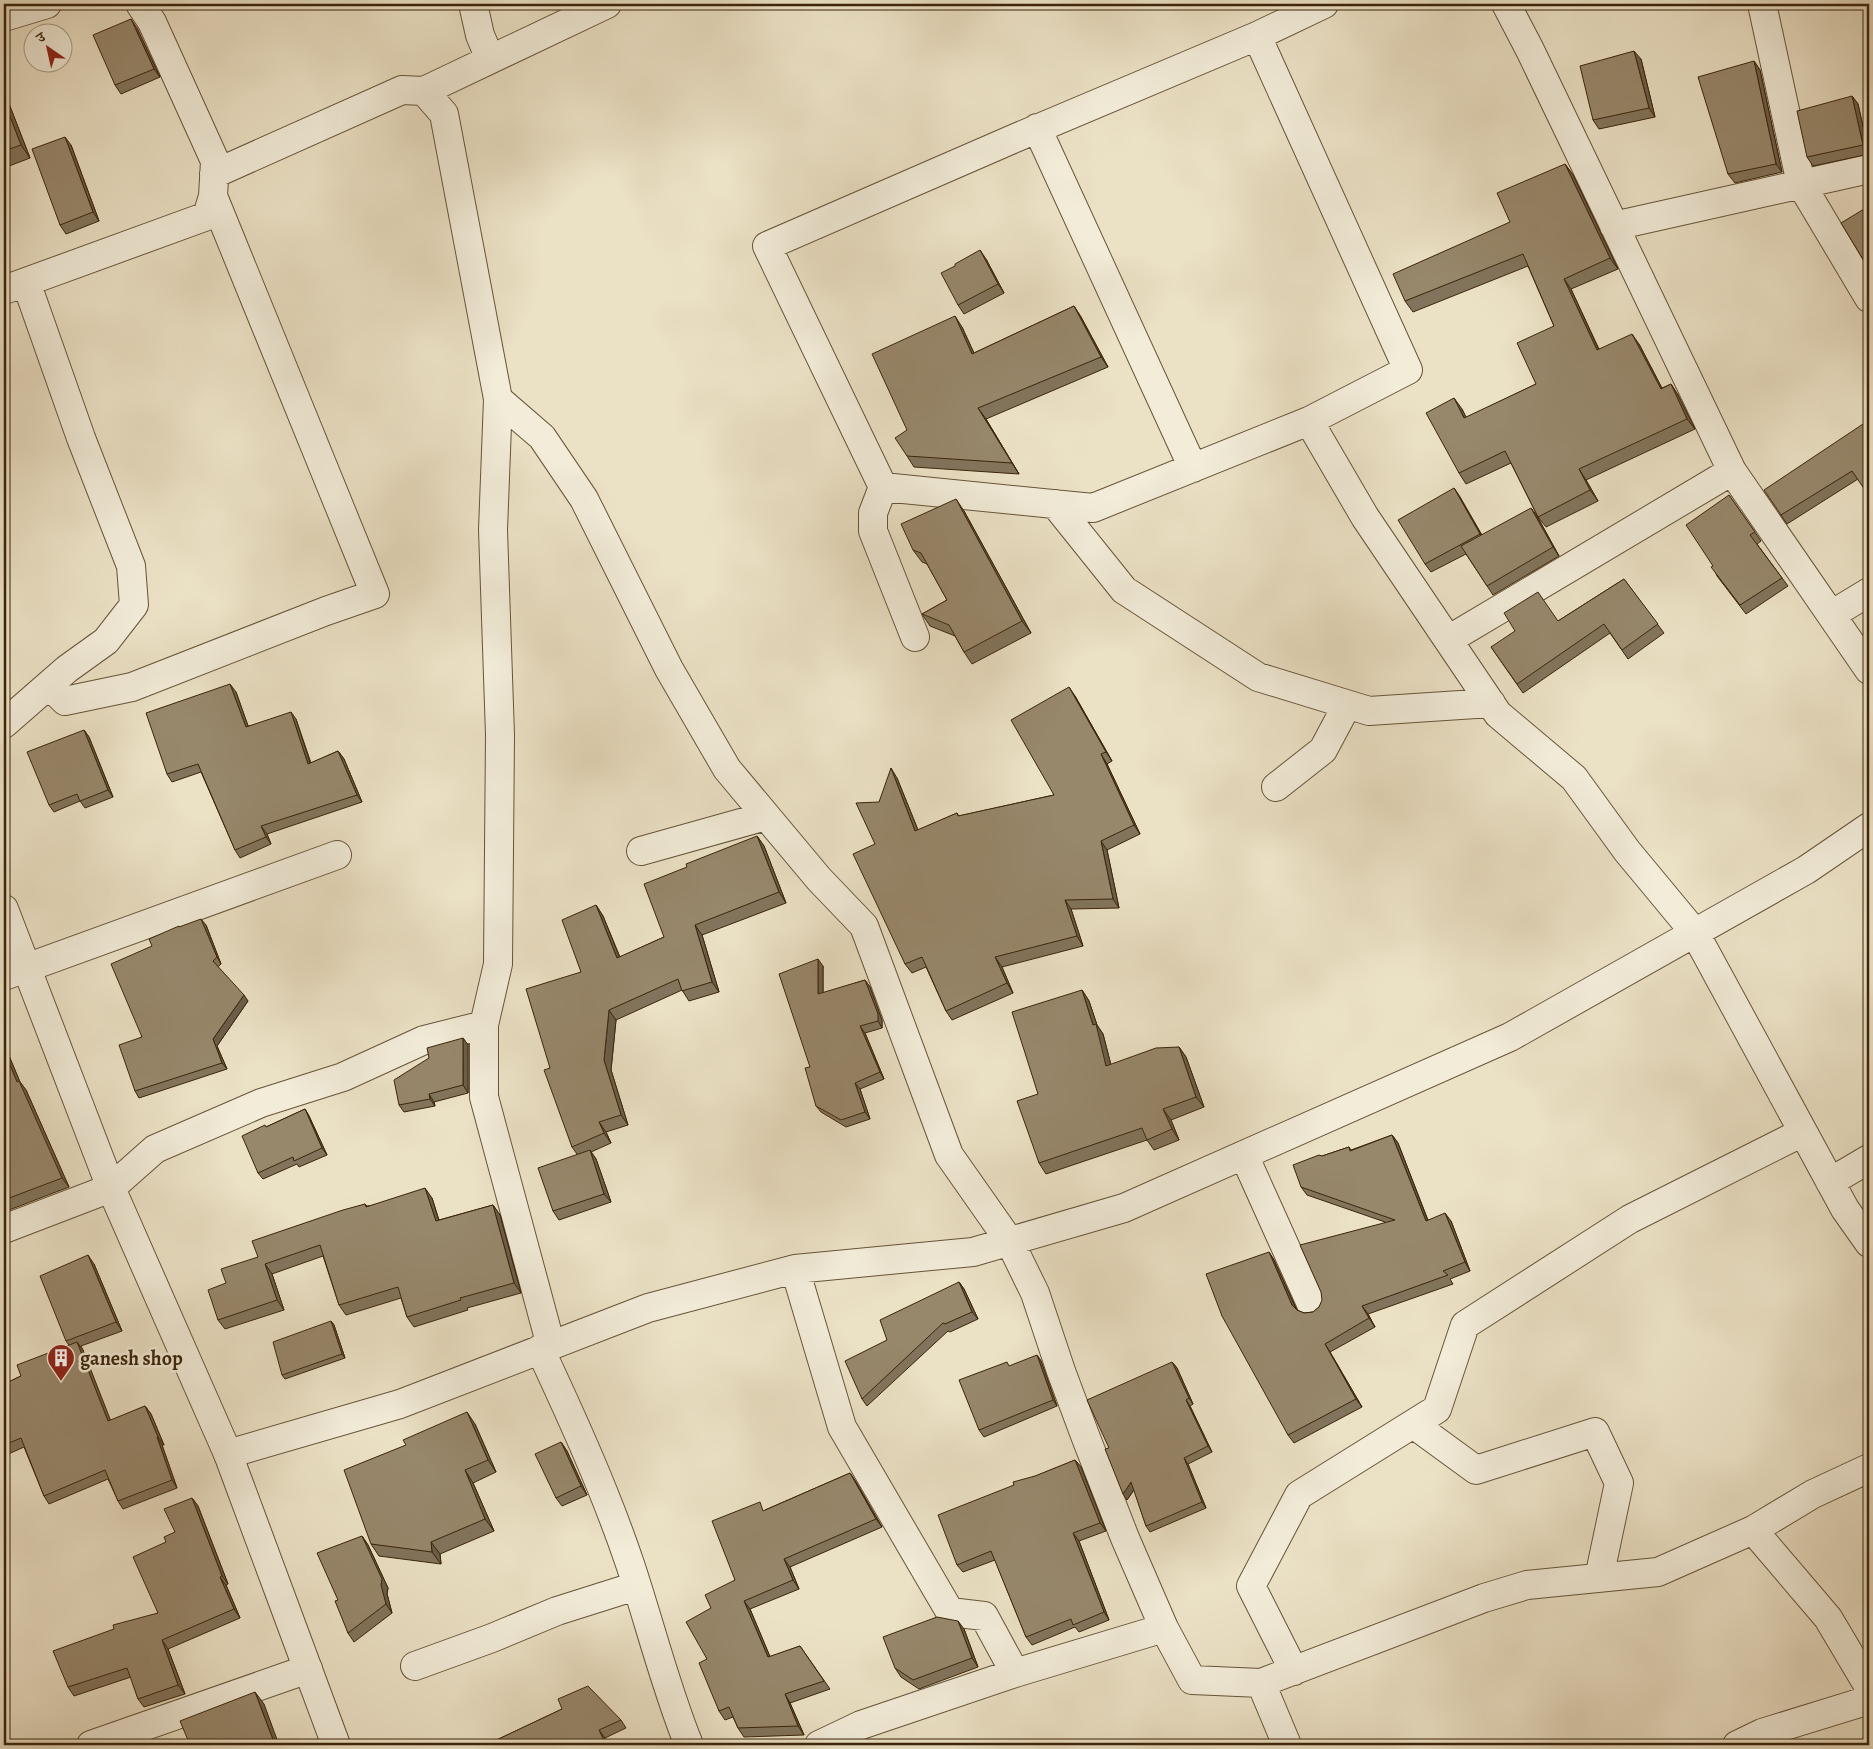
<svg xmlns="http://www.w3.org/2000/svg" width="1873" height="1749" font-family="Alegreya,'Noto Serif Devanagari',serif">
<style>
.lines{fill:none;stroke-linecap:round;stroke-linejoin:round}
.minor-casing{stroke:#675439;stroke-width:30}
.tertiary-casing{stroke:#675439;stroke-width:30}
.minor{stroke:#f2ecd9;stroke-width:28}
.tertiary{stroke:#f2ecd9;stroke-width:28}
.wall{fill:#82745c;stroke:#3b250a}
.shaded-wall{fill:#6a5e4b;stroke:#3b250a}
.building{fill:#97876b;stroke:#3b250a}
.labels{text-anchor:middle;stroke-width:5;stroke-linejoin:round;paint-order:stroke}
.poi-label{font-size:20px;font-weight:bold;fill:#3b250a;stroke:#f2ecd9;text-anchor:start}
</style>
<rect width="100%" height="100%" fill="#ebe1c5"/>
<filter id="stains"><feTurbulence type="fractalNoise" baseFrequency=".004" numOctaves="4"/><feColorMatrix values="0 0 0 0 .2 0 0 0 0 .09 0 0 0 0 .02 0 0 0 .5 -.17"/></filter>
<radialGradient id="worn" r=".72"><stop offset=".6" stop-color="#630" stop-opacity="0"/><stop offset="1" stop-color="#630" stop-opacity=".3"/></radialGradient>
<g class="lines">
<defs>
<path id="minor" d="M473,4L480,35L490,59
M1506,4L1530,50L1732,471L1869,670
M1762,4L1801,184L1869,298
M4,17L47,4
M1257,36L1408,370L1309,421L1093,508L883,487L767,246L1013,139L1257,36L1324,4
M424,91L607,4
M1037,128L1193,468
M214,174L402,90L424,91L444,114L498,399L493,530L500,735L498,964L484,1025V1097L551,1346
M1614,226L1869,169
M4,290L207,216L213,196L215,161L152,22L140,4
M498,399L542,437L584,499L669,669L727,769L819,879L864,926L949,1155L1010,1242L1035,1293L1061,1371L1086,1438L1125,1538L1164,1628L1015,1673L861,1725L819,1745
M1309,421L1365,517L1498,714L1574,778L1627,851L1695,933L1845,1209L1869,1243
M883,487L873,513V531L915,637
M1055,504L1124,590L1258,677L1369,711L1491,703
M1831,615L1869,592
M1448,640L1732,471
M49,685L65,701L132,687L326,611L375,594L213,196
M4,724L67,669L106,641L134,605L131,566L81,438L26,282
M1276,787L1323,750L1347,705
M641,851L766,816
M4,976L337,855
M1244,1155L1312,1306
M1830,1182L1869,1159
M4,1229L111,1188L155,1149L261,1103L343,1077L424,1040L484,1025
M795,1269L842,1427L950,1612L984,1616L1015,1673
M540,1349C573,1420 605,1490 630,1564C650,1624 665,1686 689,1745
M1413,1424L1476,1470L1595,1432L1619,1483L1599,1578
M228,1454L400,1404L648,1308L795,1269L973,1252L1124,1208L1510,1037L1806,870L1869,827
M1753,1530L1828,1618L1869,1687
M1164,1628L1192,1680L1261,1683
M415,1666L492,1638L557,1611L636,1586
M1294,1671L1251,1586L1299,1495L1437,1409L1465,1325L1630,1219L1803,1132
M91,1745L308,1669
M1287,1745L1261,1683L1484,1598L1527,1585L1658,1572L1753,1530L1813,1494L1869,1468
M1737,1745L1762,1733L1869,1700"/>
<path id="tertiary" d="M4,909L111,1188L228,1454L336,1745"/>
</defs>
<use href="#minor" class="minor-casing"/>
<use href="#tertiary" class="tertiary-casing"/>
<use href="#minor" class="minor"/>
<use href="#tertiary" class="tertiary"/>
</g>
<path class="wall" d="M137,28L160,77L121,94L115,85Z
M1641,59L1655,117L1599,129L1593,120Z
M1754,61L1760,70L1782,172L1735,183L1728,174Z
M4,91L30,158L4,168Z
M1852,96L1858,104L1869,154L1813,166L1807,157Z
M71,145L99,221L66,234L60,225Z
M1565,164L1573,175L1618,269L1571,289L1599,349L1639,344L1662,388L1671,384L1678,395L1695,429L1586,480L1598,501L1546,527L1538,517L1511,463L1466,484L1459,473L1462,409L1466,418L1536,384L1554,326L1528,266L1413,312L1405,301L1510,222Z
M986,259L1004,293L964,314L958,305Z
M1074,306L1081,317L1108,367L986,419L1019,474L914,467L907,456V430L962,327L974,353Z
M1869,420L1858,479L1787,524L1781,515Z
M1454,488L1460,497L1482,535L1537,516L1559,556L1493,595L1466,554L1431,572L1425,564Z
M1729,495L1761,541L1757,544L1788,586L1746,614L1717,576L1713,566Z
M964,511L1031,633L972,664L964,652L955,636L930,626L922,614L947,600L927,564L922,562L913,550Z
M1624,579L1664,633L1628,659L1610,633L1523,693L1491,647L1558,621Z
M236,692L248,726L296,719L311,763L338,751L344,759L362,802L267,834L271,844L240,858L235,850L201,772L172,782L167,774Z
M1075,696L1112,761L1107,764L1140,834L1107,850L1119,908L1071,909L1083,946L1002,967L1013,993L952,1020L946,1011L926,967L912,973L905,964L875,844L879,802L897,778L918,830L957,813L959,816L1054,795Z
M84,730L89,737L113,797L85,808L80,801L54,812L49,805Z
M757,836L764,846L786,903L702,935L719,992L689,1001L682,990L616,1020L611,1070L628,1125L606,1132L611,1143L591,1152L596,1159L611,1202L559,1220L553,1211L577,1154L572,1147L550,1068L581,972L596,905L603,916L620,957L664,937Z
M206,925L221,964L218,967L248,1001L217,1046L227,1069L139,1098L135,1091L152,946L180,927Z
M823,966V993L865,980L870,987L882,1020V1028L865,1033L884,1079L860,1089L870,1119L846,1127L821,1112L816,1106L810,1067Z
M1082,990L1089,1001L1097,1025L1103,1034L1111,1065L1179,1047L1186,1057L1204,1107L1171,1120L1179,1140L1154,1150L1147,1140L1046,1174L1039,1163L1038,1094Z
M463,1038L468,1045V1093L434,1102L435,1106L404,1112L399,1105Z
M4,1044L20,1082L26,1090L69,1187L4,1212Z
M305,1109L309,1116L327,1155L299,1167L297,1164L263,1179L258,1173L266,1127Z
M1392,1135L1398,1143L1428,1220L1451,1221L1470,1271L1450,1279L1453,1284L1368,1314L1375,1327L1330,1352L1362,1407L1294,1443L1288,1435L1269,1252L1274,1260L1297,1310L1304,1313L1313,1312L1319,1307L1385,1222L1307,1195L1301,1187L1322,1156L1349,1147L1351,1150Z
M432,1198L439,1220L493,1205L500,1215L521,1293L467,1308L468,1310L414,1327L407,1317L401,1298L346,1315L339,1305L323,1256L272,1274L284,1310L225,1329L218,1320L226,1283L258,1257L365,1204L367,1206Z
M94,1264L122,1331L81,1346L83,1350L110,1421L145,1406L151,1414L164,1445H162L177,1488L123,1509L118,1501L108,1479L49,1504L44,1496L24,1447L4,1456V1384L21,1376L69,1345L66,1341Z
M959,1282L964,1289L978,1319L950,1332L948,1331L867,1406L862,1399L887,1340Z
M331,1321L334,1325L345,1358L285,1379L282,1375Z
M1037,1355L1041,1361L1057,1406L984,1437L979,1430Z
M1172,1362L1177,1368L1193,1404L1190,1406L1212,1452L1188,1464L1206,1508L1150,1532L1146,1526L1134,1490L1127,1500L1109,1448Z
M475,1424L496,1472L473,1483L494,1531L440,1554L441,1564L379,1556L371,1544Z
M561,1442L567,1451L587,1495L562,1506L556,1498Z
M1075,1460L1081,1467L1106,1531L1079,1541L1109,1620L1079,1632L1075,1627L1032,1645L1026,1637L995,1560L963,1572L957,1565L1014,1485Z
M850,1473L856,1482L882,1527L790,1567L799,1589L750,1609L770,1657L800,1646L830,1689L790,1703L804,1735L744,1737L738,1728L733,1717L725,1720L719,1711L707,1659L711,1608L735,1580L765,1510Z
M192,1498L198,1506L228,1584L226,1585L240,1618L168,1649L185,1694L144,1707L138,1699L131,1677L74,1696L68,1687L158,1613L166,1542L175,1532Z
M362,1536L368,1545L388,1588L387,1594L392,1613L354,1642L348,1633L338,1600Z
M964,1629L978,1667L919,1689L901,1677L895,1668Z
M562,1709L621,1720L626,1728L605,1738L608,1745H486Z"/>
<path class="shaded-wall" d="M131,19L137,28L160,77L154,69Z
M1634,51L1641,59L1655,117L1649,108Z
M1754,61L1760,70L1782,172L1776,164Z
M4,91L30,158L21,145L4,101Z
M1852,96L1858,104L1869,154L1863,145Z
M65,137L71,145L99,221L93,212Z
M1565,164L1573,175L1618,269L1610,258Z
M980,250L986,259L1004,293L998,284Z
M1564,279L1571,289L1604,361L1597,350Z
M1074,306L1081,317L1108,367L1101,357Z
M955,316L962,327L979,364L972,354Z
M1632,334L1639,344L1668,400L1661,389Z
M1671,384L1678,395L1695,429L1687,419Z
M1454,398L1462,409L1472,429L1464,418Z
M978,408L986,419L1019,474L1012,463Z
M1579,469L1586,480L1598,501L1590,490Z
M1454,488L1460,497L1486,543L1480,534Z
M956,499L964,511L1031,633L1022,621Z
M1531,508L1537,516L1559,556L1553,547Z
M230,684L236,692L251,734L246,727Z
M1069,687L1075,696L1112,761L1106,752Z
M291,712L296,719L313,772L308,764Z
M84,730L89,737L113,797L108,790Z
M338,751L344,759L362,802L357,795Z
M1101,754L1107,764L1140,834L1134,825Z
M891,768L897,778L922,840L915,831Z
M261,826L267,834L271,844L266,837Z
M757,836L764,846L786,903L779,892Z
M1101,841L1107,850L1119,908L1113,899Z
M1065,900L1071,909L1083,946L1077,936Z
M596,905L603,916L624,968L617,958Z
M201,919L206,925L221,964L217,957Z
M695,925L702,935L719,992L712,982Z
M995,957L1002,967L1013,993L1007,983Z
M818,959L823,966V1000L818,994Z
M865,980L870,987L882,1020V1028L878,1021Z
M1082,990L1089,1001L1097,1025L1103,1034L1114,1077L1106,1066Z
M244,995L248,1001L217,1046L227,1069L222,1063L213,1039Z
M609,1010L616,1020L611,1070L628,1125L621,1115L604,1060Z
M860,1026L865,1033L884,1079L880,1072Z
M463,1038L468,1045V1093L463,1085Z
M4,1044L20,1082L26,1090L69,1187L62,1178L17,1082L4,1050Z
M1179,1047L1186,1057L1204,1107L1196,1097Z
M855,1083L860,1089L870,1119L865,1112Z
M429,1094L434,1102L435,1106L430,1099Z
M305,1109L309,1116L327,1155L322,1148Z
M1163,1109L1171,1120L1179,1140L1172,1129Z
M599,1122L606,1132L611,1143L604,1133Z
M1392,1135L1398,1143L1431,1229L1426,1221Z
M590,1150L596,1159L611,1202L604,1194Z
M425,1188L432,1198L442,1231L436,1221Z
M493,1205L500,1215L521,1293L514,1283Z
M1445,1213L1451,1221L1470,1271L1465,1262Z
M1269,1252L1274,1260L1298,1313L1292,1305Z
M88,1255L94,1264L122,1331L116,1322Z
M265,1264L272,1274L284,1310L277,1300Z
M959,1282L964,1289L978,1319L972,1312Z
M1362,1306L1368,1314L1375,1327L1369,1318Z
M331,1321L334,1325L345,1358L342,1354Z
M77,1342L83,1350L114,1429L108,1421Z
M1325,1344L1330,1352L1362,1407L1356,1399Z
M1037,1355L1041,1361L1057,1406L1053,1400Z
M1172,1362L1177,1368L1193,1404L1189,1398Z
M1186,1400L1190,1406L1212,1452L1208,1446Z
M145,1406L151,1414L164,1445L158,1437Z
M467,1412L475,1424L496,1472L488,1460Z
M157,1437L162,1445L177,1488L172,1480Z
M561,1442L567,1451L587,1495L581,1486Z
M1184,1458L1188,1464L1206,1508L1202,1502Z
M1075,1460L1081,1467L1106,1531L1100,1523Z
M465,1470L473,1483L494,1531L485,1519Z
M850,1473L856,1482L882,1527L876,1519Z
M1131,1482L1135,1488L1127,1500L1123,1494Z
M192,1498L198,1506L228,1584L222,1576Z
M1073,1533L1079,1541L1109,1620L1104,1612Z
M362,1536L368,1545L388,1588L387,1594L392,1613L386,1604Z
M431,1542L440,1554L441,1564L432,1552Z
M784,1559L790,1567L799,1589L793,1580Z
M220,1577L226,1585L240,1618L234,1609Z
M744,1601L750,1609L774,1666L768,1657Z
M958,1621L964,1629L978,1667L972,1658Z
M162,1640L168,1649L185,1694L178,1685Z
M255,1692L264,1704L279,1745H275Z
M785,1694L790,1703L804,1735L798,1726Z
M599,1730L605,1738L608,1745H606Z"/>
<path class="building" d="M131,19L154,69L115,85L93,35Z
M1634,51L1649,108L1593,120L1580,66Z
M1754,61L1776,164L1728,174L1698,77Z
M1852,96L1863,145L1807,157L1797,111Z
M4,101L21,145L4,151Z
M65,137L93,212L60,225L32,149Z
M1565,164L1610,258L1564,279L1597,350L1632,334L1661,389L1671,384L1687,419L1579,469L1590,490L1538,517L1505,451L1459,473L1426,413L1454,398L1464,418L1536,384L1517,343L1554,326L1523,254L1405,301L1393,274L1510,222L1497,193Z
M1869,206V269L1841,223Z
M980,250L998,284L958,305L941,273L955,266V264Z
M1074,306L1101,357L978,408L1012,463L907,456L895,438L907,430L872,354L955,316L972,354Z
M1869,420V496L1852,471L1781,515L1764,490Z
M1454,488L1480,534L1425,564L1398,520Z
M1729,495L1755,532L1750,535L1782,578L1740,605L1711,567L1713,566L1686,525Z
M956,499L1022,621L964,652L949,625L922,614L947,600L921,553L913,550L901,524Z
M1531,508L1553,547L1487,586L1461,546Z
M1624,579L1658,624L1622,650L1604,624L1517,684L1491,647L1515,631L1504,613L1538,592L1558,621Z
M230,684L246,727L291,712L308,764L338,751L357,795L261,826L266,837L235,850L198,764L167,774L146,713Z
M1069,687L1106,752L1101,754L1134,825L1101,841L1113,899L1065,900L1077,936L995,957L1007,983L946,1011L922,957L905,964L853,854L875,844L856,803L879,802L891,768L915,831L957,813L958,816L1054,795L1011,720Z
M84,730L108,790L80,801L77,794L49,805L27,752Z
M757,836L779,892L695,925L712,982L682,991L678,979L609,1010L604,1060L621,1115L599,1122L604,1133L572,1147L544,1070L550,1068L526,989L581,972L562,920L596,905L617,958L664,937L644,884L687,867L686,864Z
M201,919L217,957L213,961L244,995L213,1039L222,1063L135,1091L119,1045L142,1037L111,964L152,946L149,939L179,926V927Z
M818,959V994L865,980L878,1014V1021L860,1026L880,1072L855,1083L865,1112L841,1120L816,1106L805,1068L810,1067L779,974Z
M1082,990L1093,1025L1096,1024L1106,1066L1156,1048L1179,1047L1196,1097L1163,1109L1172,1129L1147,1140L1142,1128L1039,1163L1017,1101L1038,1094L1012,1012Z
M463,1038V1085L429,1094L430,1099L399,1105L394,1080L429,1058L427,1048Z
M4,1050L17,1082L19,1081L62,1178L4,1200Z
M305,1109L322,1148L294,1161L293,1157L258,1173L242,1136L265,1125L266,1127Z
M1392,1135L1426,1221L1445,1213L1465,1262L1443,1271L1448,1275L1362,1306L1369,1318L1325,1344L1356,1399L1288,1435L1222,1316L1206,1274L1269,1252L1292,1305L1297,1310L1304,1313L1313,1312L1319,1307L1322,1300L1321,1292L1300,1245L1395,1220L1301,1187L1293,1165L1319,1155L1322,1156L1349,1147L1350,1151Z
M590,1150L604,1194L553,1211L538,1168Z
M425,1188L436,1221L493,1205L514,1283L460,1298L461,1300L407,1317L398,1287L339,1305L320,1245L265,1264L277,1300L218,1320L208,1290L226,1283L221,1269L258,1257L252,1241L343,1210L365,1204L366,1207Z
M88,1255L116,1322L66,1341L40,1276Z
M959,1282L972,1312L945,1324L943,1323L862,1399L845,1361L887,1340L880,1320Z
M331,1321L342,1354L282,1375L273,1342Z
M77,1342L108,1421L145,1406L158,1437H157L172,1480L118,1501L105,1470L44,1496L21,1438L4,1445V1384L21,1376L17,1365Z
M1037,1355L1053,1400L979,1430L959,1380L1007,1362L1009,1366Z
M1172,1362L1189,1398L1186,1400L1208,1446L1184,1458L1202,1502L1146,1526L1131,1482L1123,1494L1105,1449L1109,1448L1087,1400Z
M467,1412L488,1460L465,1470L485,1519L431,1542L432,1552L371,1544L344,1470L406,1445L403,1440Z
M561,1442L581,1486L556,1498L535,1454Z
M1075,1460L1100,1523L1073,1533L1104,1612L1073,1625L1071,1619L1026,1637L991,1551L957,1565L938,1515L1014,1485L1013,1482L1035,1476Z
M850,1473L876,1519L784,1559L793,1580L744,1601L768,1657L800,1646L824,1681L785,1694L798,1726L738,1728L729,1707L719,1711L699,1663L707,1659L686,1622L711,1608L705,1595L735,1580L712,1521L760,1502L763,1511Z
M192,1498L222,1576L220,1577L234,1609L162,1640L178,1685L138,1699L127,1668L68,1687L53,1651L114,1629L113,1625L158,1613L133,1557L166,1542L164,1537L175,1532L164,1509Z
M362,1536L382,1579L381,1585L386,1604L348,1633L335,1601L338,1600L317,1553Z
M937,1617L958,1621L972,1658L913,1680L895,1668L883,1637Z
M588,1686L621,1720L599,1730L606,1745H486L562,1709L558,1699Z
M255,1692L275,1745H190L180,1721Z"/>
<defs>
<symbol id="building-pin" viewBox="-11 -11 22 30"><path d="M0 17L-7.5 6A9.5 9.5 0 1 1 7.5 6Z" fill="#8f2418" stroke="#f2ecd9"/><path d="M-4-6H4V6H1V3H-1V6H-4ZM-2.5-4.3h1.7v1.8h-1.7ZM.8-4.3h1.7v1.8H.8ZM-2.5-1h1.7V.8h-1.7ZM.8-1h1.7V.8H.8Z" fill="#fff"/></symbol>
</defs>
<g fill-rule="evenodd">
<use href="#building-pin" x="45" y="1342" width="32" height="43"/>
</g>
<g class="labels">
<g class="poi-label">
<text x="80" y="1365">ganesh shop</text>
</g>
</g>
<rect width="1873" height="1749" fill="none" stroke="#ebe1c5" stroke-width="20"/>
<rect x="5" y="5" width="1863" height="1739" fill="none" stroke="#3b250a" stroke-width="2.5"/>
<rect x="10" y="10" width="1853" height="1729" fill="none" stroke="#3b250a"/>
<g transform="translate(48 48) rotate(326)"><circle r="24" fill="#f2ecd9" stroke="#a99c86"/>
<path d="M0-4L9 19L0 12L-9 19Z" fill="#8f2418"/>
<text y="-8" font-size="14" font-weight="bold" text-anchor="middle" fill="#3b250a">उ</text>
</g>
<rect width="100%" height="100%" filter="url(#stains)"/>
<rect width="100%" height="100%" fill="url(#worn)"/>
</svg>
